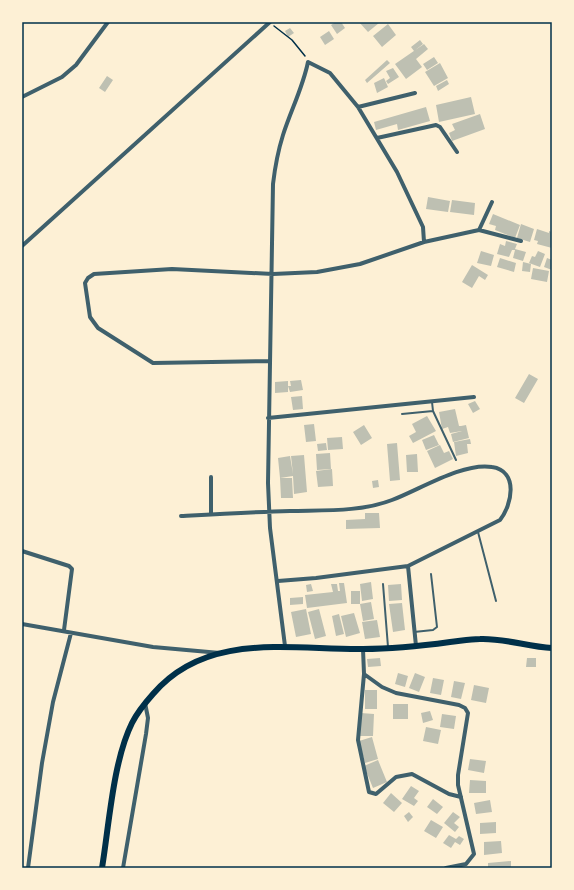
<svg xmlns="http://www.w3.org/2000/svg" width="574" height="890" font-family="'Asap Condensed',sans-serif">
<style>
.building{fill:#bec0b2}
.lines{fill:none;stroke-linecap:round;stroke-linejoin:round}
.path{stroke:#003049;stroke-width:1.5}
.service{stroke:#3f606c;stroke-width:2}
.minor{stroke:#3f606c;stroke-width:4}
.secondary{stroke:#003049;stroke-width:6}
.neatline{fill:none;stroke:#003049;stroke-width:1.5}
</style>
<rect width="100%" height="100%" fill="#fdf0d5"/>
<path class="building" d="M336,22H341L345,28L337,34L331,25Z
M359,22H378L379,23L368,32Z
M388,24L396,35L382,47L373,36Z
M290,28L294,33L288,37L285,31Z
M329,31L334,39L325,45L320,37Z
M420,40L423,44L414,51L411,47Z
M424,44L428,49L416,59L422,67L406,79L395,64Z
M434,57L438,63L427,70L423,64Z
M387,60L390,63L367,83L365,80Z
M440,63L448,78L434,86L425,72Z
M393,68L399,77L388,84L386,81L390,78L386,71Z
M107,76L113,80L105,92L99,88Z
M384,78L388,87L377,93L374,83Z
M447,80L449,84L438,91L436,86Z
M471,97L475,114L439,122L436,105Z
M426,107L430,121L398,130L397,124L376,130L374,122Z
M480,114L485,129L452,141L449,133L455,130L452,124Z
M428,197L450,201L448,212L426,209Z
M452,200L475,203L474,215L450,212Z
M493,214L520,225L515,238L495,230L496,226L489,224Z
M521,224L534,229L530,242L517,238Z
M537,229L549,233V231L552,232V248L537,244L538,241L534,240Z
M506,241L517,244L515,249L526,252L523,261L513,258L515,250H512L509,257L497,254L500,244L505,246Z
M481,251L494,255L491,266L477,263Z
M538,251L545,254L540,267L529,263L532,256L535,257Z
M500,258L516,263L514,272L497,267Z
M547,258L552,260V270L544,267Z
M523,262L531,264L530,272L522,271Z
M472,265L488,275L485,280L479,276L472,288L462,282Z
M533,268L549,271L547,282L531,279Z
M529,374L538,379L524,403L515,398Z
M301,380L303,390L290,392L288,386H291L290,381Z
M288,381V392L275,393V382Z
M302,396L303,409L293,410L291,397Z
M475,401L480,409L473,413L468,404Z
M455,409L459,426H461L462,431L450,433L448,427L442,429L439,412Z
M427,416L436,431L413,443L409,436L416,432L412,424Z
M314,424L316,441L306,442L304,425Z
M364,425L372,438L361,445L353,432Z
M466,425L469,438L453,442L451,434L462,431L461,426Z
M434,435L439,445L426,450L422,440Z
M342,437L343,449L328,450L327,438Z
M470,439L471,444H467L468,453L456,456L454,442Z
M326,443L327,450L318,451L317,444Z
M397,443L400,480L390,481L387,444Z
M440,445L444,453L449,451L453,459L435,468L427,451Z
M330,453L331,469L317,470L316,454Z
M417,454L418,472H407L406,455Z
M304,455L307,492L294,494L293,476L280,478L278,458L290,456L293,474L291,456Z
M332,469L333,486L318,487L316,471Z
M280,478H292L293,498H281Z
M378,480L379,487L373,488L372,481Z
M365,513H379L380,528L346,529V520L365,519Z
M371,582L373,599L362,601L360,584Z
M339,583H344L347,603L307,608L305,595L333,592L331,584H337L338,591H340Z
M311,584L313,591L307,592L306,585Z
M401,584L402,600L389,601L388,585Z
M351,591H360V604H351Z
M303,597V604L290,605V598Z
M371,602L374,619L363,621L360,604Z
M402,603L405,630L393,632L389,604Z
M306,609L311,634L296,637L291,612Z
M319,609L326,636L315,639L308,612Z
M354,613L360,633L346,637L341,616Z
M339,614L344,634L336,636L332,616Z
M377,620L380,637L365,639L362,622Z
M380,658L381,666L368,667L367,659Z
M527,658H536V667H526Z
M398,673L408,676L405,687L395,684Z
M415,673L425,677L419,692L409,688Z
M433,678L444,680L441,695L430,693Z
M454,681L465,683L461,699L451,697Z
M474,685L489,688L486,703L471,700Z
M365,690H377V709H365Z
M393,704H408V719H393Z
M430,711L433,720L423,723L421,713Z
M361,713L374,714L373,736H360Z
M442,714L456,716L454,729L440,727Z
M426,727L441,730L438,744L423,741Z
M372,737L378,759L365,763L359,741Z
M470,759L486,761L484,773L468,770Z
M378,760L387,782L373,788L364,766Z
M470,780L486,781V793H469Z
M411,786L419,791L414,798L418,801L414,806L402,799Z
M391,793L402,803L394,812L383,803Z
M433,799L443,807L437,814L427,807Z
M490,800L492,812L476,814L474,803Z
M409,812L413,817L408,822L404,816Z
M453,812L460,817L454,823L459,827L455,832L444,823Z
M431,820L443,827L436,838L424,831Z
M496,822V833L480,834V823Z
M449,835L456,839L459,836L464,839L460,845L455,842L451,848L443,843Z
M501,841L502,853L484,855V842Z
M511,861V868H488V863Z"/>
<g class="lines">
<path class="path" d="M274,26L292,40L305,56"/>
<path class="service" d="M432,402L433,411L456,460
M402,414L433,411
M478,532L496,601
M383,584L388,647
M414,632L433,630L437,627L431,574"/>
<path class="minor" d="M22,97L62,77L76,65L108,22
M358,107L415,93
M377,138L436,125L440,127L457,152
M479,230L521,241
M22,246L270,22
M269,361L153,363L98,328L90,317L85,283L88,278L94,274L172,269L273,274L317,272L360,264L424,242L479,230L492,202
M268,418L474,397
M211,477V514
M181,516C218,514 254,512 290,511C324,510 361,512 392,500C419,490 463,462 492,467C519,471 512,505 500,520L408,566L316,578L278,581
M22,551L69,566L72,569L64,630
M408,566L416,646
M22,624L153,647L220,653
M285,646L270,528L268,483L273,184C275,167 278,151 283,135C291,110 303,87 308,62L330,73L358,107L397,172L423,227L424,242
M363,649L364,674L382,687L396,693L459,705L465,708L468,713L458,775V785L474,854L466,864L446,868
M364,674L358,740L369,792L376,794L396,777L412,774L449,794L461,797
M28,868L42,763L53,702L71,633
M123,868L146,734L148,718L145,703"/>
<path class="secondary" d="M102,868C109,826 113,761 132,723C137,713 145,703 153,694C207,631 290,650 363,649C392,649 421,646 450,642C460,641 470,639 480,639C505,638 528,647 552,648"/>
</g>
<rect width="574" height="890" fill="none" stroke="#fdf0d5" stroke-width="46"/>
<rect x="23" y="23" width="528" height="844" class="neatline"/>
</svg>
